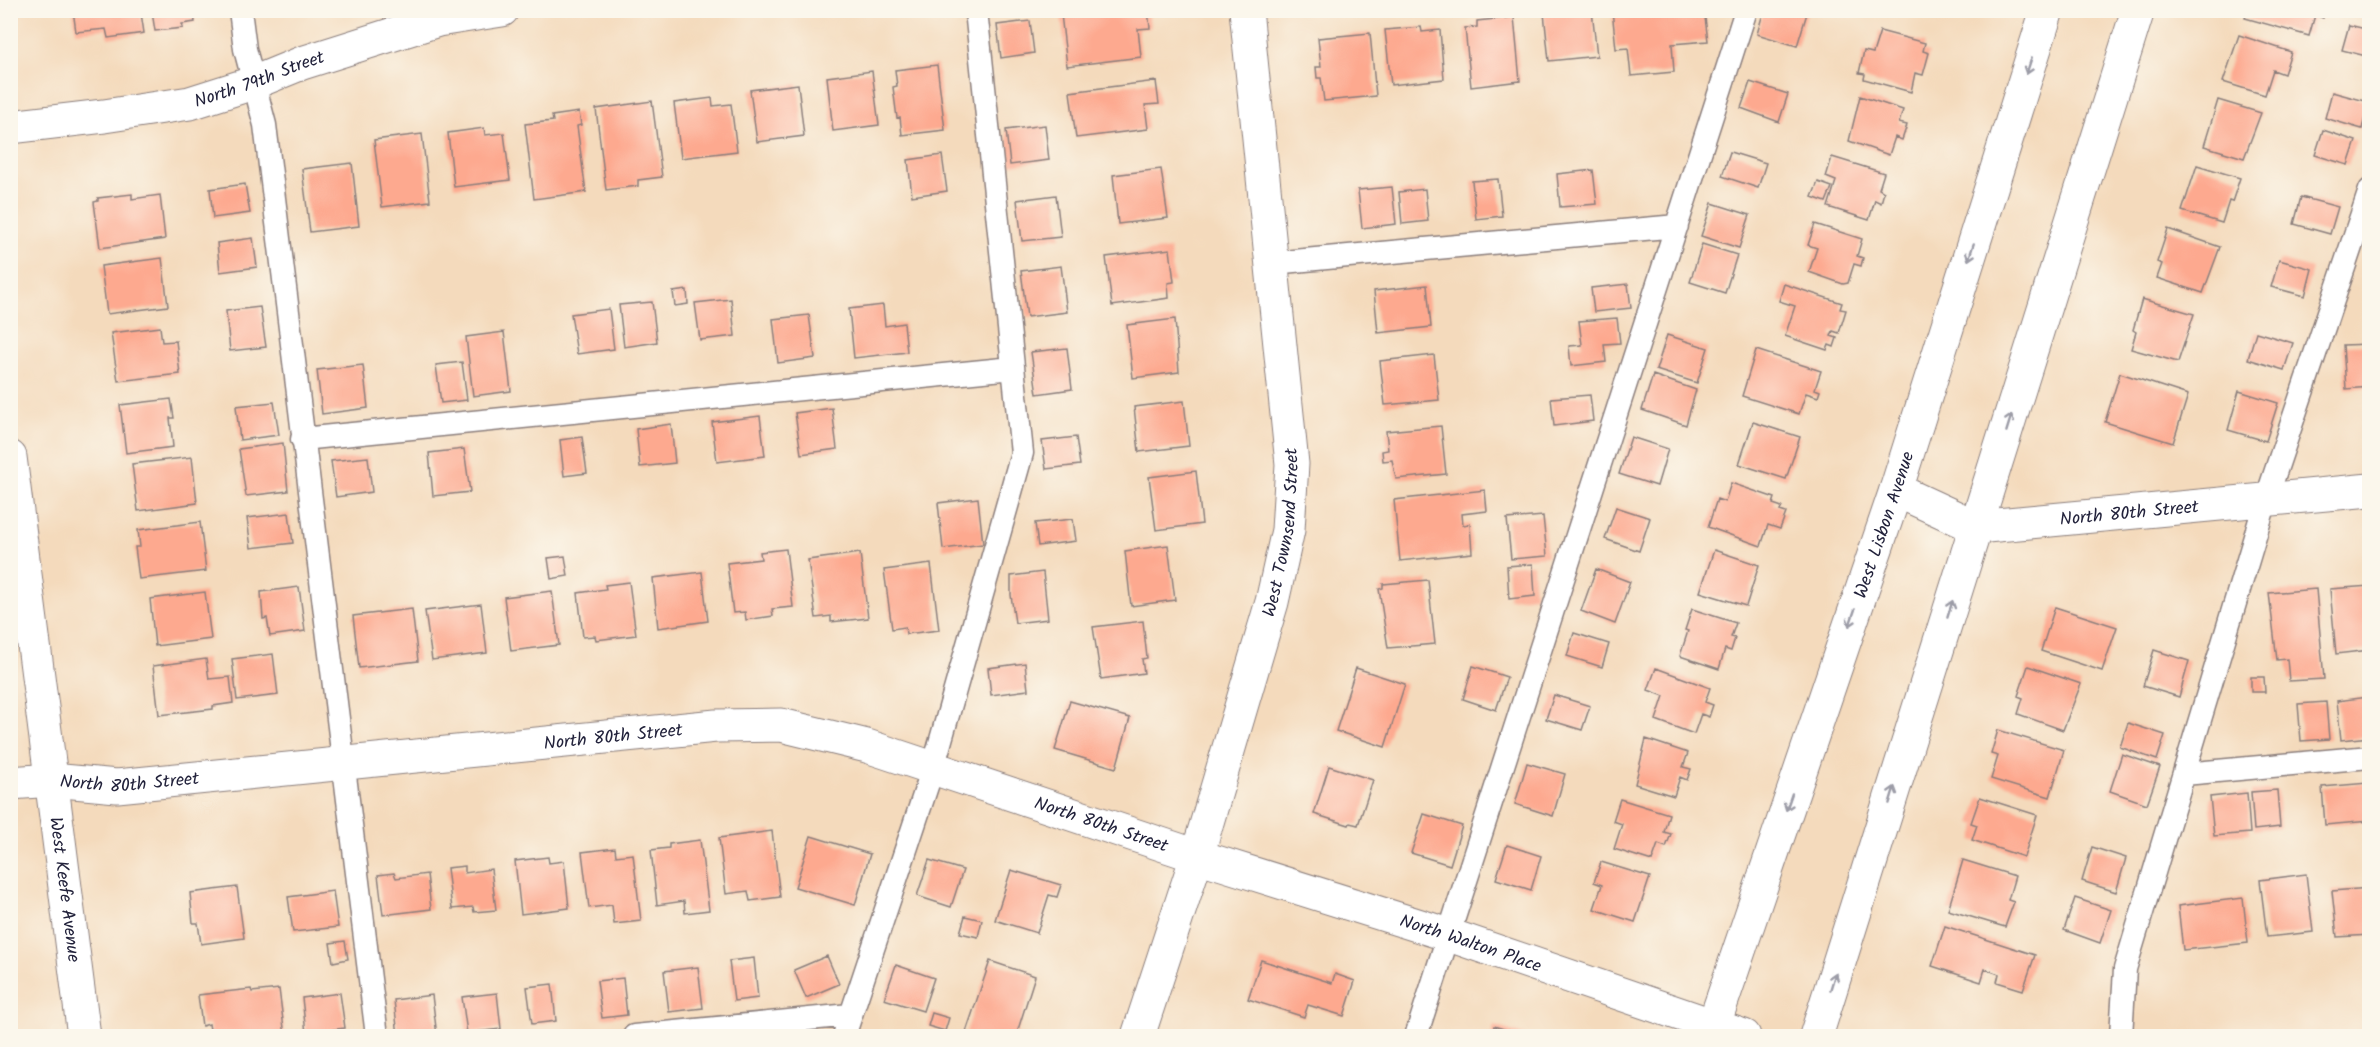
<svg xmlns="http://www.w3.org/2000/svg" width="2380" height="1047" font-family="Kalam,sans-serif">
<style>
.building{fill:#fda98f}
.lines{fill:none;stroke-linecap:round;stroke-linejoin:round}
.service-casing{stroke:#8b7e7c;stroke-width:25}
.minor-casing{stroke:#8b7e7c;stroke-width:35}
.secondary-casing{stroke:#8b7e7c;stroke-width:35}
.service{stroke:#fff;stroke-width:22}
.minor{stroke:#fff;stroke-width:33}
.secondary{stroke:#fff;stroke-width:33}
.oneway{stroke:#9c9ca7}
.labels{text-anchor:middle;stroke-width:4.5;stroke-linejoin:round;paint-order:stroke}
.street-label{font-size:18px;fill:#22223b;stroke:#fbf7ec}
</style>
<rect width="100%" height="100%" fill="#fbf7ec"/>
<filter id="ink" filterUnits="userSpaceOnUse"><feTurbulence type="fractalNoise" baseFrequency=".0167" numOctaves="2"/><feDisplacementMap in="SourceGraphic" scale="12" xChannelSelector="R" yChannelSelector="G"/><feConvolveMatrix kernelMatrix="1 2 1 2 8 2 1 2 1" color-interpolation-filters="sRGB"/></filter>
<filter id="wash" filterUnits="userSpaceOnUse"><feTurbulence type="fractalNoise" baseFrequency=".008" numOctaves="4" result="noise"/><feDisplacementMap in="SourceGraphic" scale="24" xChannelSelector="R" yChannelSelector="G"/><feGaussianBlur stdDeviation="1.35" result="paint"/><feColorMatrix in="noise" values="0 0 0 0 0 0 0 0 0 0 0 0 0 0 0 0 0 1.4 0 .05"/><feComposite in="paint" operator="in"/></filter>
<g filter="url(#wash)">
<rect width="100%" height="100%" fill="#f4dabc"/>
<g id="blocks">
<path class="building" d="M73,10H194L195,22L182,24L183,28L155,31L152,12L141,13L144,33L108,38L106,29L76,32Z
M1089,10H1148L1150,28L1138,29L1141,57L1067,66L1061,14Z
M1560,10H1592L1597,56L1549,61L1544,13Z
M1612,10H1704L1708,41L1672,44L1674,72L1631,76L1628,48L1616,49Z
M1764,10H1808L1797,46L1757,34Z
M2247,10H2325L2323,18L2315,15L2309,36L2245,18Z
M1514,17L1520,81L1471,87L1465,28L1477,27V21Z
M1030,21L1034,53L1001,58L997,25Z
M2349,25L2370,30V57L2342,50Z
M1421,27L1422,32L1440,30L1444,79L1391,85L1385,30Z
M1880,31L1925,43L1923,51L1929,53L1923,75L1915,73L1911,92L1864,79L1865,74L1859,73L1864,51L1873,53Z
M1370,33L1376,96L1324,101L1321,78H1317L1316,67H1321L1318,38Z
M2239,35L2291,52L2284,74L2273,70L2265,95L2223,82Z
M937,65L945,130L902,135L900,117L897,118L893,87L897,86L895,70Z
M872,71L879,125L833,131L827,77Z
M1156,81L1159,104L1145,105L1148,129L1076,138L1070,92Z
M1750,82L1788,94L1779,122L1741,108Z
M798,84L804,136L757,142L750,90Z
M2332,92L2369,102L2362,129L2325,118Z
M1860,96L1903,110L1899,123L1907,125L1902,140L1895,137L1889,155L1849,141Z
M712,98L713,106L731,104L737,151L681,158L674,103Z
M2218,100L2261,113L2244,158L2204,146Z
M652,101L662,177L638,180V186L606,190L596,109Z
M579,112L581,125L577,126L586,192L534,199L525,124L553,121L552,116Z
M1045,125L1049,160L1010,165L1006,130Z
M484,128L485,135L504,133L510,180L454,187L448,133Z
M2323,130L2356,141L2348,165L2315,155Z
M422,134L430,201L382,207L374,140Z
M1730,152L1766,163L1758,188L1722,176Z
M942,155L947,191L912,196L908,160Z
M1832,157L1884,173L1879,189L1884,192L1881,203L1875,200L1869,220L1828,207L1836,181L1826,177Z
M352,163L359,226L310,232L302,169Z
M2197,165L2240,178L2232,202L2229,201L2222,223L2182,211Z
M1161,169L1168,218L1118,224L1113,175Z
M1593,170L1597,204L1560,207L1557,174Z
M1498,179L1502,216L1476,219L1472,181Z
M1818,182L1832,187L1826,202L1812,197Z
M245,184L250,213L213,218L210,189Z
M1392,187L1396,224L1362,228L1358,190Z
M1425,189L1428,221L1402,224L1399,192Z
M132,194V199L160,195L165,239L100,248L94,202L98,201V198Z
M1056,195L1061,237L1022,241L1017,200Z
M2301,197L2338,207L2330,234L2294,224Z
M1712,203L1750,215L1739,248L1701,236Z
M1815,224L1862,239L1857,256L1863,258L1861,266L1854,264L1848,283L1843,284L1809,272L1817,248L1808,245Z
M2168,229L2220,247L2203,293L2157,278L2162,264L2157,262Z
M253,238L257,267L220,272L217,243Z
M1702,244L1737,255L1725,293L1690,282Z
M1170,249L1174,282L1168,283L1169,298L1112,306L1106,257Z
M162,258L168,306L107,314L101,266Z
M2279,260L2312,269L2305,296L2271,287Z
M1061,266L1067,312L1027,317L1021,271Z
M1628,284L1631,308L1594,312L1591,288Z
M1784,284L1842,303L1840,309L1846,310L1839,333L1833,331L1831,336L1837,338L1834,347L1829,345L1827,350L1785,336L1795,306L1779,301Z
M1427,285L1431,327L1378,333L1374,291Z
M687,290L688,304L675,306L673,292Z
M731,299L735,336L700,340L695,303Z
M2142,299L2194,314L2178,362L2131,349L2136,332L2133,330Z
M652,302L657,342L624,347L619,305Z
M883,305L885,326L904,323L907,352L854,358L849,309Z
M260,307L266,347L230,351L226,311Z
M609,309L614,349L577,354L571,314Z
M809,315L815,358L778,363L773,319Z
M1617,318L1620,343L1604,344L1606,362L1571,366L1569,346L1582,345L1579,321Z
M1175,319L1179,372L1133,378L1127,325Z
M160,327L162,342L176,341L180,374L118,381L111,333Z
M504,332L511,391L473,396L466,337Z
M2256,332L2293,343L2284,370L2248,359Z
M1667,335L1708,348L1697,383L1656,370Z
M2370,344V387L2346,389L2343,345Z
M1067,348L1072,389L1037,394L1031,352Z
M1756,350L1821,371L1815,389L1820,391L1818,397L1806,393L1799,414L1742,396Z
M1434,355L1439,400L1385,405L1380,361Z
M462,362L467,400L441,403L436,365Z
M363,365L368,408L322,414L317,370Z
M2120,373L2188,395L2173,443L2105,422Z
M1653,375L1696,390L1686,425L1642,410Z
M2239,391L2278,403L2266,441L2228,430Z
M1590,395L1593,421L1554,426L1551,398Z
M171,399L174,418H170L173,447L126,453L120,405Z
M1184,401L1189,446L1139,452L1134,407Z
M274,402L279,435L240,440L236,406Z
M832,408L837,449L801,454L795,413Z
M760,416L765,456L717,462L712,422Z
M1753,422L1800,437L1786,479L1739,464Z
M671,424L675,463L640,467L636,429Z
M1441,426L1446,474L1396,479L1392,460L1383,461L1382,451L1388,450L1386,431Z
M582,437L587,473L564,476L560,440Z
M1076,437L1080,465L1046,469L1042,441Z
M1631,437L1668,449L1657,486L1619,474Z
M283,443L288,491L246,496L239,449Z
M464,449L470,492L433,496L429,453Z
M192,457L197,503L138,511L132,464Z
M368,457L372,492L336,497L331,461Z
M1196,471L1202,524L1156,530L1149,477Z
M1731,483L1775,498L1773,504L1782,507L1780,511L1786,513L1780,529L1768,525L1761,546L1708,527L1717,499L1725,502Z
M1485,490L1487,511L1462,514L1463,525L1470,524L1472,553L1400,561L1394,500Z
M978,498L983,544L943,549L938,503Z
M1616,507L1650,518L1639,551L1605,539Z
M289,513L293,543L251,548L247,518Z
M1543,516L1547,556L1511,559L1507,519Z
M1073,519L1076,541L1038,546L1035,523Z
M200,522L206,571L139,579L135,547H140L138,530Z
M1168,545L1175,600L1131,606L1125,551Z
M786,549L793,607L772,609L773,616L746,620L745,612L733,613L727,563L761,559L760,552Z
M1714,550L1759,565L1746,606L1700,592Z
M860,553L868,618L831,622V616L816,618L808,560Z
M565,556L568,576L551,579L548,558Z
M931,564L939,630L906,634L905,627L892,629L884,570Z
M1533,564L1535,596L1509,599L1507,566Z
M1596,569L1630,582L1615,624L1581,611Z
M702,572L708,621L658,628L653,578Z
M1043,572L1048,619L1015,623L1011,595V576Z
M1428,580L1435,644L1388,648L1379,589L1383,588V584Z
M629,582L636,635L596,640L595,636L583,637L578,593L606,589L605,585Z
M2370,586V650L2336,654L2330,589Z
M299,587L305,631L270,636L267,618L263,619L261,592Z
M2316,589L2324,679L2289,681L2287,659L2277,660L2269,593Z
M552,591L559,645L511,651L504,597Z
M205,592L211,639L155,646L150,599Z
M481,604L487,653L432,660L425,611Z
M2055,607L2117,627L2102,671L2041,651Z
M412,609L418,661L359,668L353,616Z
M1692,609L1736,623L1731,637L1735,638L1731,651L1725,649L1719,669L1680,656L1688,631L1685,630Z
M1143,621L1147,658L1142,659L1144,673L1101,679L1093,627Z
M1574,633L1609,644L1602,667L1567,656Z
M2154,650L2189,661L2179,697L2143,686Z
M273,654L278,695L237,700L232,659Z
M206,659L209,679L230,677L233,703L213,706V709L159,715L153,666Z
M1025,663L1028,690L991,695L988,668Z
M1473,666L1507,677L1496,710L1463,699Z
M2028,666L2081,684L2063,730L2018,714L2023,698L2018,696Z
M1356,668L1405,684L1385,747L1336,731Z
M1656,668L1710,688L1705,702L1713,705L1709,717L1701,714L1694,734L1656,720L1664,696L1648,690Z
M2251,677H2264L2265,692H2251Z
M1554,695L1590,706L1582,730L1546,719Z
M2367,697L2370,737L2341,740L2337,701Z
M1070,701L1130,718L1116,768L1055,750Z
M2326,702L2329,739L2301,741L2298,704Z
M2128,723L2165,735L2157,760L2120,747Z
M1998,730L2064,750L2050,797L1991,779L1998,756L1991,754Z
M1646,739L1688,753L1683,767L1691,769L1687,780L1680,777L1674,796L1635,784Z
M2122,754L2160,767L2147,804L2110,791Z
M1527,763L1565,774L1553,816L1515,804Z
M1329,766L1373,780L1358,825L1350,823L1349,825L1314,814Z
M2368,783L2370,821L2325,825L2322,787Z
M2277,790L2280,827L2254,830L2251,792Z
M2247,793L2250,833L2214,836L2210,797Z
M1980,797L2037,815L2024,857L1972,840L1977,825L1971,823Z
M1620,799L1669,814L1664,832L1671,834L1666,847L1658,844L1652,861L1614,849L1622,824L1613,821Z
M1424,814L1462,826L1450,865L1411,853Z
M772,831L780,897L750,901L748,891L726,894L719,838Z
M811,836L870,854L855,905L795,887Z
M700,840L709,910L685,913L684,901L657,905L651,850L669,848V844Z
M1507,845L1541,856L1531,890L1496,879Z
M2092,847L2126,858L2116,892L2082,881Z
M615,848L616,856L633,854L641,921L614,924L612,905L589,908L582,852Z
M548,857L549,863L564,861L569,908L521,914L515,861Z
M929,860L963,870L951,907L917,896Z
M1963,860L2015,876L2008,900L2014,902L2005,927L1948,910Z
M1601,862L1650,877L1635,922L1594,909L1602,885L1594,882Z
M465,866V873L491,869L496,910L474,912L473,907L452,909L447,868Z
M1011,870L1061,885L1057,897L1049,895L1037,933L995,920Z
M394,873L396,878L427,874L431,909L383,915L378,875Z
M2306,874L2313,932L2267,937L2260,880Z
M237,887L244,938L201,944L198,923H193L190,893Z
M2370,888V935L2337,937L2332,891Z
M333,891L338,927L293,932L288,897Z
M2075,898L2111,910L2100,943L2064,930Z
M2243,898L2248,943L2183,950L2178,906Z
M965,916L982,920L978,937L960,933Z
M1945,926L2035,955L2023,990L1997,982L1999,974L1985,969L1981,982L1932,966Z
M345,941L348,959L333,962L330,943Z
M827,956L839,984L806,998L794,970Z
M754,958L758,998L734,1001L729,961Z
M1261,960L1332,983L1335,974L1355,981L1344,1016L1308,1005L1304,1017L1248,999Z
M990,961L1035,976L1016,1036H982L966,1032Z
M896,965L934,978L923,1011L884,999Z
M698,967L703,1008L669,1012L664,971Z
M623,978L627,1015L602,1018L597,981Z
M552,984L556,1021L532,1024L527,987Z
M251,989L252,992L279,989L285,1036H211L209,1024L202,1026L198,995Z
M340,993L345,1028L306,1033L302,998Z
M497,993L501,1029L467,1033L462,997Z
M432,995L437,1036H398L394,1000Z
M932,1013L949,1018L945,1031L928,1026Z
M1494,1026L1526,1036H1491Z"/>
</g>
</g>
<g filter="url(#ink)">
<use href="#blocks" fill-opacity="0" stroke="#8b7e7c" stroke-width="1.5"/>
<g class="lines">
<defs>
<path id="service" d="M240,10L245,49L265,125L377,1036
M1272,263L1677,226
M302,439L1013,368
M2184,774L2370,757
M634,1036L850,1015
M844,1036L933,768L1022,453L976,10
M1416,1036L1746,10
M2121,1036L2125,969L2266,500L2370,190"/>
<g id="minor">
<path id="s1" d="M10,127L104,116L190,103L253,83L302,63L438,20L502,10"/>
<path id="s2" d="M10,457L84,1036"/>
<path id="s3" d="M1896,490L1976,527L2370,490"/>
<path id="s4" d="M10,783L52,780L117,786L716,726L781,725L867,746L1197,856L1449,935L1744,1036"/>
<path id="s5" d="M1138,1036L1197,856L1272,602L1288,530L1292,464L1246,10"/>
</g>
<g id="secondary">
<path id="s6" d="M1710,1036L1896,490L2047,10"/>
<path d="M1816,1036L2138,10"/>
</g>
</defs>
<use href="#service" class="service-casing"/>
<use href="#minor" class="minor-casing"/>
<use href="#secondary" class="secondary-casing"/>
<use href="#service" class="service"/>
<use href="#minor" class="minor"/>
<use href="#secondary" class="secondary"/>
</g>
<defs><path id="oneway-shaft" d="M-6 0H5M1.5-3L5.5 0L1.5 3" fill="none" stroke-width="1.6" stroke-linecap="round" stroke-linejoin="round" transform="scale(1.5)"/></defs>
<g class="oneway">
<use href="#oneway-shaft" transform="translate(2029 66) rotate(108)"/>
<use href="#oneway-shaft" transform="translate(1971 252) rotate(108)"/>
<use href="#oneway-shaft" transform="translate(2009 423) rotate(-73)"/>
<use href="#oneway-shaft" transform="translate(1950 609) rotate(-73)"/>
<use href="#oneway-shaft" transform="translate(1852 618) rotate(109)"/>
<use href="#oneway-shaft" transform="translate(1892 795) rotate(-73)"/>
<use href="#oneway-shaft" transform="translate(1789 802) rotate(109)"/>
<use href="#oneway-shaft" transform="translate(1833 981) rotate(-73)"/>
</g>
</g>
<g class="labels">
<g class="street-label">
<text dy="6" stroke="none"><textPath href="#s1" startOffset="255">North 79th Street</textPath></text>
<text dy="6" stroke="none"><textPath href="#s3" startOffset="242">North 80th Street</textPath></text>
<text dy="6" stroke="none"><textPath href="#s6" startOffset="540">West Lisbon Avenue</textPath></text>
<text dy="6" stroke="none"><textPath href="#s5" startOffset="525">West Townsend Street</textPath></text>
<text dy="6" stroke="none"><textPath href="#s4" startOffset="606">North 80th Street</textPath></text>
<text dy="6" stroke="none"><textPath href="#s4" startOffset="120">North 80th Street</textPath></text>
<text dy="6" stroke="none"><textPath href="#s4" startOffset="1110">North 80th Street</textPath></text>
<text dy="6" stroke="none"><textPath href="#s2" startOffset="436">West Keefe Avenue</textPath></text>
<text dy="6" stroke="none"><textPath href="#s4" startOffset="1498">North Walton Place</textPath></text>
</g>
</g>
<rect width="2380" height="1047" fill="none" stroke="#fbf7ec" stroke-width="36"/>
</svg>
